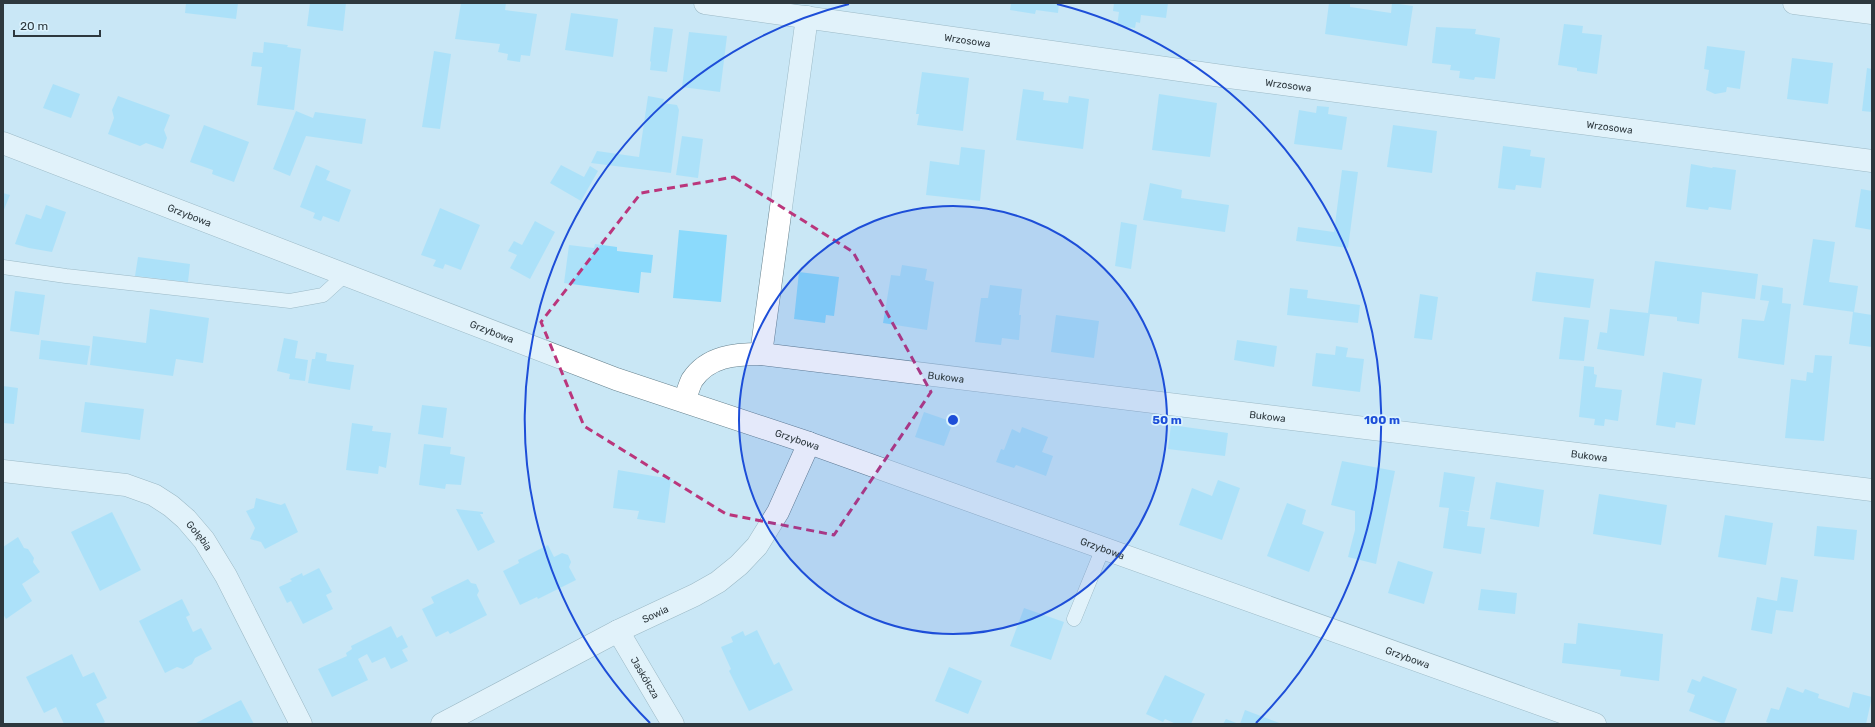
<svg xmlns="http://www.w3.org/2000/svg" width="1875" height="727" font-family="Rubik,sans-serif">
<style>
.building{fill:#8bdafc}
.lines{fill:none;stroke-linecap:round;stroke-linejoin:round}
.service-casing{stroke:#66818d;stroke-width:15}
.minor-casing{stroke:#66818d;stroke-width:23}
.service{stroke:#fff;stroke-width:14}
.minor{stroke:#fff;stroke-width:22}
.marked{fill:none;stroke:#ba367c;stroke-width:3;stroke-dasharray:8 5;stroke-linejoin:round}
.ring{fill:none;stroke:#1d4ed8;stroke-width:2}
.labels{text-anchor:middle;stroke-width:3.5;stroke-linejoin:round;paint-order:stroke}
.street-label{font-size:10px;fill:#2d383e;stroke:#dbf3fe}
.centre{fill:#1d4ed8;stroke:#dbf3fe;stroke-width:2}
.ring-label{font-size:12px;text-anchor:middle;font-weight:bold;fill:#1d4ed8;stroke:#dbf3fe;stroke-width:3.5;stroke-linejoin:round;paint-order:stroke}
</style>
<rect width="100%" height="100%" fill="#c9e7f5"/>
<path class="building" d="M186,3H238L236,19L185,13Z
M310,3H346L343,31L307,26Z
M461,3H506L505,10L537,14L530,56L521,55L520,62L507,60L508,54L498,52L500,44L455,39Z
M1011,3H1059L1058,13L1036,10L1035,14L1010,10Z
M1114,3H1168L1166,18L1141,15L1140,23L1136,22L1135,28L1117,26L1119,12L1113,11Z
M1329,3H1350V7L1391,13L1392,3L1413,6L1407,46L1325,34Z
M571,13L618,19L613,57L565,50Z
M1564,24L1583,26L1582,33L1602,35L1597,74L1577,71V68L1558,65Z
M654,27L673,29L667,72L650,70L651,62L650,61Z
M1436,27L1476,29L1475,34L1500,38L1495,79L1475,77L1474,80L1459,78L1460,71L1450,70L1451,65L1432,63Z
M689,32L727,36L720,92L682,87Z
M264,42L288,45L287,47L301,49L294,110L257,105L262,67L251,66L253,52L263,53Z
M1707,46L1745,51L1740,89L1727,87L1726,92L1715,94L1706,90L1709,70L1704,69Z
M434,51L451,54L440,129L422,127Z
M1792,58L1833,63L1828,104L1787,99Z
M1867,68L1872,69V112L1862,111Z
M922,72L969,78L963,131L917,125L919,114H916Z
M53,84L80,94L71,118L43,108Z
M1023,89L1044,92L1043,100L1068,103L1069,96L1089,99L1083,149L1016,140Z
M1159,94L1217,103L1210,157L1152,150Z
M118,96L170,115L164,130L167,138L163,149L146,143L140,146L108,134L114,118L112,110Z
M648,96L664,99L663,103L677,105L679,110L671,173L591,163L597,151L639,157Z
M1317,106L1329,107L1328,114L1347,117L1342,150L1294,144L1299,110L1316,113Z
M296,111L313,118L315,112L366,119L362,144L306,136L290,176L273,169Z
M204,125L249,142L234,182L212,174L213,170L190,162Z
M1393,125L1437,131L1432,173L1387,167Z
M682,136L703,139L698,178L676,175Z
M1503,146L1531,150L1530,156L1545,158L1541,188L1516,185L1515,190L1498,188Z
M961,147L985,150L980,201L926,195L930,161L959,165Z
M1691,164L1712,168L1713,167L1736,170L1731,210L1709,207L1708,210L1686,207Z
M316,165L330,171L326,180L351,190L339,222L323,216L321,221L313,218L315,213L300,207Z
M561,165L584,177L590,166L598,171L581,201L550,183Z
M1342,170L1358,172L1348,248L1296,241L1298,227L1334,232Z
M1150,183L1182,190L1181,198L1229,205L1225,232L1143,220Z
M1861,189L1872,191V230L1855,227Z
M3,193L10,195L3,212Z
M46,205L66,212L52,252L29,248L15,244L26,214L41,219Z
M440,208L480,225L461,270L445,264L443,269L433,266L436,260L421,255Z
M535,221L555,232L530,279L510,268L517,255L508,251L514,241L522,245Z
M1121,222L1137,225L1131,269L1115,266Z
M679,230L727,235L721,302L673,298Z
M1813,239L1835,242L1829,282L1858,286L1854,312L1803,305Z
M595,244L617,247V251L653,255L651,273L641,272L639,293L564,283L569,245L594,248Z
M138,257L190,264L188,282L135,276Z
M1655,261L1758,274L1755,299L1702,292L1699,324L1677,321V317L1650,314L1644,356L1597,349L1600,332L1607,333L1610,309L1648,313Z
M902,265L927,269L925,280L934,282L927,330L883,323L891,275L900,276Z
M799,272L839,277L834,316L826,315L825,323L794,319Z
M1536,272L1594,279L1590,308L1532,301Z
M990,285L1022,289L1019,315H1021L1019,340L1002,338L1001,345L975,342L981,298H988Z
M1762,285L1783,288L1782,303L1791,304L1784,365L1738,358L1742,319L1764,321L1769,301L1760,300Z
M1290,288L1308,290L1307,298L1360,305L1358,323L1287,315Z
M15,291L45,295L39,335L10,331Z
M1420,294L1438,297L1432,340L1414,338Z
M150,309L209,318L203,363L176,359L173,376L90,365L93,336L146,343Z
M1853,312L1872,315V347L1849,344Z
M1056,315L1099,321L1094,358L1051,352Z
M1564,317L1589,320L1584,361L1559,359Z
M284,338L298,341L295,358L308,360L305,381L289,379L290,374L277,371Z
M41,340L90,346L87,365L39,359Z
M1237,340L1277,346L1274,367L1234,360Z
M1336,346L1348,348L1346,357L1364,359L1360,392L1312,386L1316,353L1335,355Z
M316,352L327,354L326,361L354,365L350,390L308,383L312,359H315Z
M1815,355L1832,356L1824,441L1785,438L1791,379L1806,381L1807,372L1813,373Z
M1584,366L1594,367V374L1597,375L1595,387L1622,390L1618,421L1605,419L1604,426L1594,425L1595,419L1579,417Z
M1663,372L1702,379L1695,425L1676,422L1675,428L1656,425Z
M3,386L18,388L14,424L3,423Z
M85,402L144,409L140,440L81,432Z
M422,405L447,408L443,438L418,434Z
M924,412L953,422L944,446L915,437Z
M352,423L373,426L372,431L391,433L386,468L379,466L378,474L346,470Z
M1171,425L1228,433L1225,456L1168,449Z
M1022,427L1048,437L1042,452L1053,456L1046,476L1016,465L1014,468L996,462L1001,449L1004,450L1012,429L1020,433Z
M424,444L451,447L450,454L465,457L461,485L446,484L445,489L419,485Z
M1342,461L1395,471L1376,564L1348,557L1355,530V511L1331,505Z
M618,470L671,479L665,523L637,519L639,511L613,508Z
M1444,472L1475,477L1469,511L1457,510L1469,512L1467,526L1485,528L1481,554L1443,548L1449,508L1439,507Z
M1218,480L1240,488L1222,540L1179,525L1192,488L1212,496Z
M1496,482L1544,490L1539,527L1490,519Z
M1599,494L1667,505L1661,545L1593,534Z
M256,498L281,505L285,503L298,532L265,549L261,542L250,539L255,528L246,511L254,508Z
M1287,503L1306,510L1302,524L1324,532L1309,572L1267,556Z
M456,509L483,512V514H480L495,542L478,551Z
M112,512L141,570L100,591L71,532Z
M1725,515L1773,523L1766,565L1718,557Z
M1817,526L1857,530L1854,560L1814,556Z
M18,537L24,548L28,549L34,558L33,562L40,572L22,584L32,601L6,619L3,614V547Z
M548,545L554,557L562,553L568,555L571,562L569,567L576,580L538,599L537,597L520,605L503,571L519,563L518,560Z
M1398,561L1433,572L1424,604L1388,593Z
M319,568L332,592L326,595L333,609L303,624L291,601L287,603L279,587L292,581L290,579L302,573L303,576Z
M1781,577L1798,580L1793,612L1776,610L1772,634L1751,630L1757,597L1777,601Z
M468,579L471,583L476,584L479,591L477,595L487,615L450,634L448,631L436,637L422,609L434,603L431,597Z
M1481,589L1517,593L1515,614L1478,610Z
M182,599L190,615L186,617L193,632L201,628L212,649L195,658L192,664L183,669L177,667L165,673L139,621Z
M1024,608L1064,622L1051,660L1010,646Z
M1578,623L1663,634L1659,681L1620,676L1621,670L1562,663L1564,643L1576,644Z
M391,626L397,638L402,635L408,647L402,650L408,661L391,669L385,657L372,663L367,654L358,659L368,680L332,697L318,669L347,656L346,653L352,649L351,646Z
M757,630L774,665L779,662L793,690L749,711L729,671L731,669L721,647L733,642L731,637L743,631L745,636Z
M72,654L83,677L94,672L107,698L96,704L105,722L102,724H64L56,707L44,713L26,677Z
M949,667L982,681L968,714L935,701Z
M1165,675L1205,694L1191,724H1176L1165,719L1163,722L1146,714Z
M1703,676L1737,689L1724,724L1689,711L1695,695L1687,692L1692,679L1700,682Z
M1787,687L1803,693L1805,689L1819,694L1818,698L1849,708L1853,692L1872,697L1866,724H1771L1766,722L1771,708L1779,710Z
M241,700L254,724H194Z
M1245,710L1282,724H1240Z
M1226,719L1239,724H1223Z"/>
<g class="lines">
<defs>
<path id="service" d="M3,267L66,276L290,301L323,295L346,274
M1074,619L1103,548"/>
<g id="minor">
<path id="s1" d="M705,3L1229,77L1872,161"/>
<path d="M1794,3L1872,13"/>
<path id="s2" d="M3,143L616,379L809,443L1595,724"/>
<path d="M761,354L807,17"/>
<path id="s3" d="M684,401C687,394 689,386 692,380C708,356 735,354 761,354L1872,490"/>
<path id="s4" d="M3,471L126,485L154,495L171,506L186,519L204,540L226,576L301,724"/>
<path id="s5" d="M618,631L673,724"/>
<path id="s6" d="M442,724L618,631L695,595L718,582L739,565L757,546L778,512L809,443"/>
</g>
</defs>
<use href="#service" class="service-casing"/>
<use href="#minor" class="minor-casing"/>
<use href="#service" class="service"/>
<use href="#minor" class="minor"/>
</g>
<path d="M0 0H1875V727H0ZM734,177L853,252L931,392L834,535L726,514L584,426L541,322L641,193Z" fill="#c9e7f5" fill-opacity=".55" fill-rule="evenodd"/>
<path class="marked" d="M734,177L853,252L931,392L834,535L726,514L584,426L541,322L641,193Z"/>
<circle cx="953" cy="420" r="214" fill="#1d4ed8" fill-opacity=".12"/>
<g class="ring">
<circle cx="953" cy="420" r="214"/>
<path d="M650 723A429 429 0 0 1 849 4M1057 4A429 429 0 0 1 1256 723"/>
</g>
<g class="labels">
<g class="street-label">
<text dy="4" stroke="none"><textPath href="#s1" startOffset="265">Wrzosowa</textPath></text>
<text dy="4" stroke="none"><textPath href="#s1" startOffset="589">Wrzosowa</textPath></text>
<text dy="4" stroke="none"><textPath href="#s1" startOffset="913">Wrzosowa</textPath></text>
<text dy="4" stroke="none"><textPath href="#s2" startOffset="200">Grzybowa</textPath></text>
<text dy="4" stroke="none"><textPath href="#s2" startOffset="524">Grzybowa</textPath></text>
<text dy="4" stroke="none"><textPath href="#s3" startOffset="286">Bukowa</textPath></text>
<text dy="4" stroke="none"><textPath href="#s3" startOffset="610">Bukowa</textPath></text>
<text dy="4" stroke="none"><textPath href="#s2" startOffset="848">Grzybowa</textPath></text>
<text dy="4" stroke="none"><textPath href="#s3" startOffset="934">Bukowa</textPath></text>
<text dy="4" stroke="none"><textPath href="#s4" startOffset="215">Gołębia</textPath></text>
<text dy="4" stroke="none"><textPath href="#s2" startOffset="1172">Grzybowa</textPath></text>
<text dy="4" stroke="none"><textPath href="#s6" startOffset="240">Sowia</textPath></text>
<text dy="4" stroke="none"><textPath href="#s2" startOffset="1496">Grzybowa</textPath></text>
<text dy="4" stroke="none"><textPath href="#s5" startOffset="54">Jaskółcza</textPath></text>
</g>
</g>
<circle cx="953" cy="420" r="6" class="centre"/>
<g class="ring-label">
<text x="1167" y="424">50 m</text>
<text x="1382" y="424">100 m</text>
</g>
<rect width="1875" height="727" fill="none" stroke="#2d383e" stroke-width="8"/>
<path d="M14 30v6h86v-6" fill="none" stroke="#2d383e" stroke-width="2"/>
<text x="20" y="30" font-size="12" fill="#2d383e" stroke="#dbf3fe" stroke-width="3" paint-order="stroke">20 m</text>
</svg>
